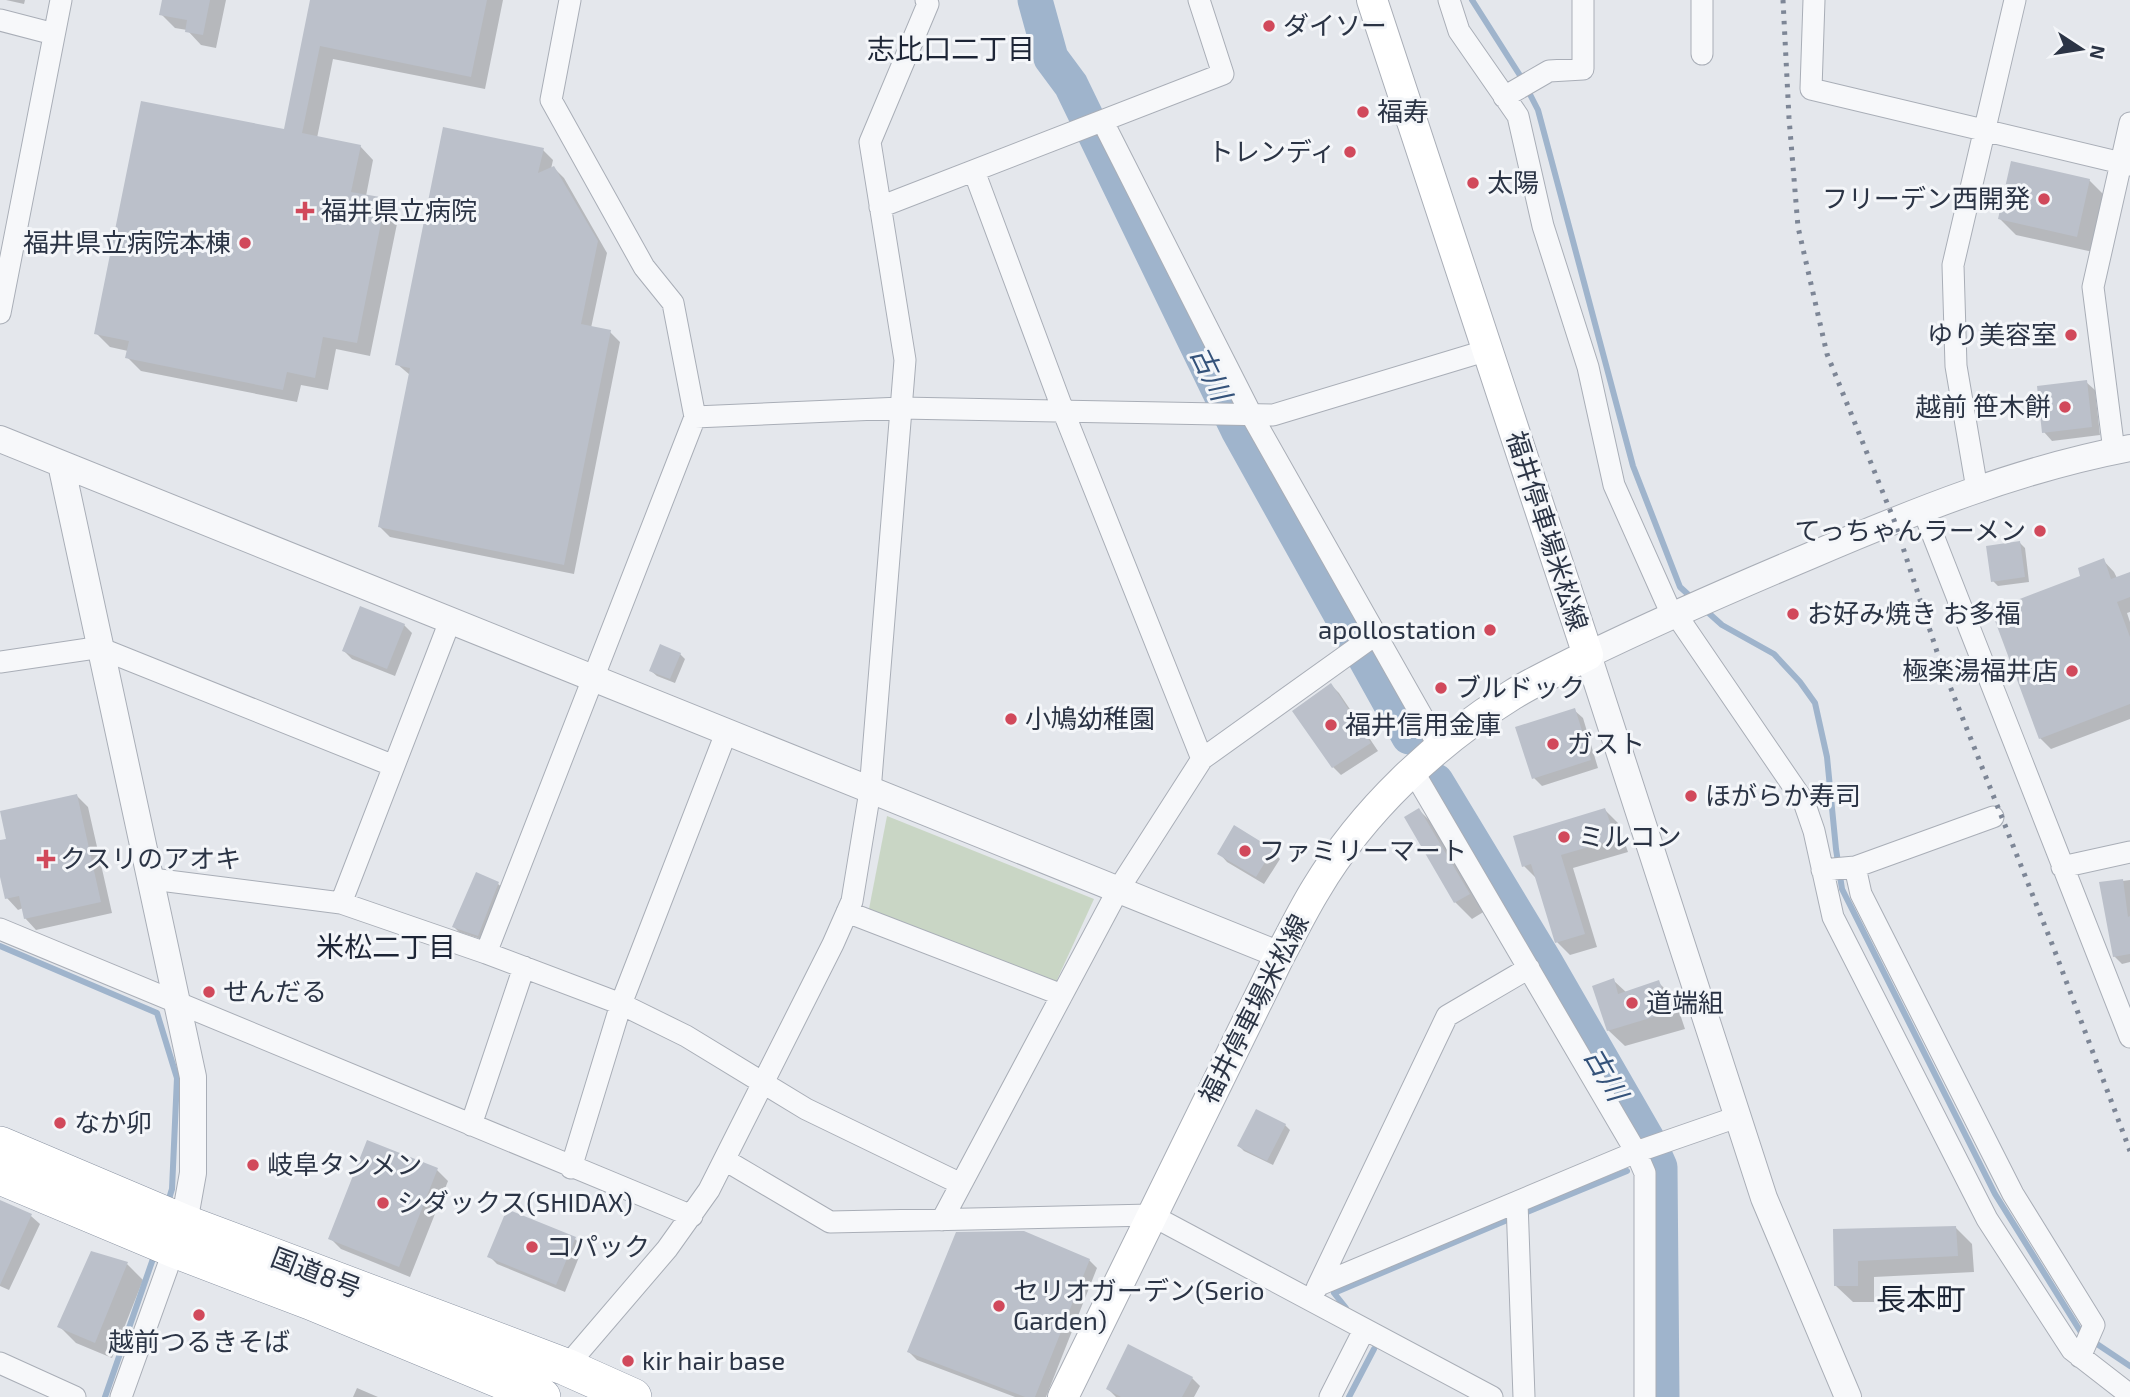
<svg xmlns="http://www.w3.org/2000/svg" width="2130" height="1397" font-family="'Exo 2','Noto Sans JP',sans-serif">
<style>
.green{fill:#c9d6c5}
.shadow{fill:#0003}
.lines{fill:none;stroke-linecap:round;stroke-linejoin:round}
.stream{stroke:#9fb4cc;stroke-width:6}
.river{stroke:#9fb4cc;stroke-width:35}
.building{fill:#bbc0ca}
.minor-casing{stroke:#a9aeb7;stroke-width:23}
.tertiary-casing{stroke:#a9aeb7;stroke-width:28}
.secondary-casing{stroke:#a9aeb7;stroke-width:32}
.trunk-casing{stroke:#8b94a3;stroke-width:38}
.minor{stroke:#f7f8fa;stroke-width:21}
.tertiary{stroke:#f7f8fa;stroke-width:26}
.secondary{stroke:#fff;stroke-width:30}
.trunk{stroke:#fff;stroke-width:37}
.rail{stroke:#7d8696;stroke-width:5;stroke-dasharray:3.5 7;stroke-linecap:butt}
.poi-dot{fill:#d1495b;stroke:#f4f6f9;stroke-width:2.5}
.labels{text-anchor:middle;stroke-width:6;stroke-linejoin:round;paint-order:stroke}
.poi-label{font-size:26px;fill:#2b3445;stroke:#f4f6f9;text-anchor:start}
.street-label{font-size:26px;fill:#2b3445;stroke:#f4f6f9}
.neighbourhood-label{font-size:28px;fill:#1d2536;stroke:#f4f6f9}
.water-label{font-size:28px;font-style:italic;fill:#34527a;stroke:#f4f6f9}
.quarter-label{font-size:30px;fill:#1d2536;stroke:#f4f6f9}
</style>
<rect width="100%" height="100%" fill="#e4e7ec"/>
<path class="green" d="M887,816L1094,899L1056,982L869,909Z"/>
<path class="shadow" d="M6,0H25L24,4Z
M164,0H226L216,48L201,45L187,30L175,28L161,14Z
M311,0H503L485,89L333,59L317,138L360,146L373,160L366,196L385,200L399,214L370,356L336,349L328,390L301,385L297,402L141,371L127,357L128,351L110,347L96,333L285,131Z
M543,150L553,160L551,169L554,168L564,178L607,253L591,328L610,332L620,342L574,574L390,537L380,527L410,375L397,364Z
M2089,180L2106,197L2093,252L2016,235L2000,219Z
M2086,382L2095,390L2100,435L2052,441L2044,432Z
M2020,543L2025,548L2029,582L1998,586L1993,581Z
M2103,560L2114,572L2117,578L2130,575V612L2127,613L2130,622V719L2051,749L2040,738L2082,577Z
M404,625L412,633L395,676L352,659L344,651Z
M680,654L685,659L675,683L657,676L651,671Z
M1331,685L1339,693L1378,751L1341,775L1333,767Z
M1574,710L1583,718L1598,768L1542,786L1534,778Z
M77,796L88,807L112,913L36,930L25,918L23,908L18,910L7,898L0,869V842L8,840Z
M1419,810L1436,827L1485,911L1472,919L1455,902Z
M1605,810L1618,823L1628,852L1573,868L1597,947L1570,955L1557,942L1538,880L1524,866Z
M1272,851L1280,859L1264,884L1227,862L1219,853Z
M476,875L498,884L504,889L484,940L459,932L454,927Z
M2130,880V962L2122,964L2114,956L2101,884Z
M1613,980L1627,993L1658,982L1675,999L1685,1029L1625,1046L1608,1030Z
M1285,1125L1290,1130L1273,1165L1244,1151L1239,1146Z
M368,1142L437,1170L448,1181L410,1277L341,1249L330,1238Z
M0,1201L31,1216L40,1224L9,1290L0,1286Z
M1955,1227L1972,1244L1974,1272L1874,1277V1302H1853L1836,1286L1835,1231Z
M575,1239L583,1247L565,1292L497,1264L489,1256Z
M1089,1260L1097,1268L1046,1397H1015L917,1360L909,1352Z
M127,1264L143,1280L112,1358L76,1343L60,1327Z
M1192,1378L1200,1386L1194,1397H1116L1108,1389Z
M357,1388L378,1397H353Z"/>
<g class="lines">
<path class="stream" d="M1472,0L1521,77L1538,110L1633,466L1680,587L1692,598
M1703,608L1722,625L1774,654L1800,682L1815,703L1827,757L1836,849L1842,889L1995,1194L2082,1334L2130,1366
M0,946L157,1013L177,1078L172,1189L168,1202
M1522,1214L1627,1171
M1346,1308L1334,1293L1512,1218
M105,1397L155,1253
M1349,1397L1374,1349"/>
<path class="river" d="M1035,0L1051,58L1071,85L1238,430L1409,737
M1436,781L1546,963L1649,1142L1660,1167L1662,1397"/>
</g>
<path class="building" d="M162,0H210L203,35L185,32L187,20L159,15Z
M310,0H487L471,77L320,46L302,133L361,145L351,192L386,198L357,343L323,337L315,378L287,372L283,390L125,358L129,341L94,334L141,101L284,129Z
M443,127L544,148L538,173L554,166L598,241L581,324L611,330L564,565L378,527L410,368L395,365Z
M2011,161L2090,179L2077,237L1998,219Z
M2087,380L2092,427L2042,433L2037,386Z
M2020,541L2025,577L1991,582L1986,546Z
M2104,558L2111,579L2130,572V597L2117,602L2130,637V704L2039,739L1991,610L2080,576L2078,568Z
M360,606L405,624L387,669L342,651Z
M660,644L681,653L670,679L649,671Z
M1331,683L1371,743L1332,768L1292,711Z
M1575,708L1591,760L1532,779L1515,727Z
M77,794L101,902L24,919L19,896L5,899L0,877V840L6,839L0,811Z
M1419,808L1470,894L1454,903L1404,817Z
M1605,808L1616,839L1561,855L1585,934L1555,943L1531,864L1522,867L1513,836Z
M1234,825L1273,849L1256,877L1217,854Z
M476,872L499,882L478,936L452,927Z
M2123,879L2128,917L2130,916V954L2113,957L2099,882Z
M1614,978L1618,994L1659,980L1670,1012L1607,1031L1592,986Z
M1256,1109L1286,1124L1267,1161L1237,1146Z
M367,1140L438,1168L399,1267L328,1239Z
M0,1200L32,1214L0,1285Z
M507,1209L576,1237L556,1285L487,1257Z
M1956,1226L1958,1256L1858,1261V1286H1834L1833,1229Z
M1024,1231L1090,1259L1035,1397H1025L907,1352L956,1232Z
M91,1251L128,1262L95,1343L57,1327Z
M1128,1344L1193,1377L1182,1397H1121L1106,1389Z"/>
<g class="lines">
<defs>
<path id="minor" d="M1449,0L1459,31L1518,116L1543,226L1588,367L1614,485L1672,615
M1814,0L1811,89L2130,165
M0,20L54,34
M1702,54V0
M1504,97L1549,71L1583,69V0
M1103,122L1252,416L1440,748
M974,171L1064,413L1202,759
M880,207L1223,74L1199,0
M0,313L61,0
M695,417L901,408L1273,415L1488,350
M2114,451L2093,287L2130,123
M1977,489L1956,366L1953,265L2015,0
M1923,510L2130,1037
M1675,613L1804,802L1814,831L1833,917L1987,1219L2072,1350L2130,1395
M102,649L394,766
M0,662L102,647
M1413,771L1636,1152L1645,1173V1397
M1855,867L1861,894L2013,1194L2094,1325L2080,1357
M2062,867L2130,852
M1822,870L1855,867L1993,817
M152,879L341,903L486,953L621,1004L686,1036L806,1109L961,1184
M341,903L450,621
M847,912L1062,995
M0,929L692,1216
M486,953L695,417L673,303L644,267L551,100L570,0
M471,1125L524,967
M725,1160L830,1222L1151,1215L1492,1397
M571,1168L621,1004L726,733
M1517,1202L1524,1397
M942,1220L1118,890L1202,759L1375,635
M1319,1285L1636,1152L1737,1117
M1317,1288L1447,1016L1529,968
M0,1363L75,1397
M566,1367L667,1249L709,1190L833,944L852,901L870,791L905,360L870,142L928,4L926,0
M121,1397L177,1241
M1330,1397L1364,1330"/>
<path id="tertiary" d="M0,439L1280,955
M61,464L193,1077V1173L184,1223
M1848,1397L1764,1198L1588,655C1662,619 1736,587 1812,555C1915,511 2019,469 2130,448"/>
<path id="secondary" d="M1063,1397L1280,955C1292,933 1303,910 1316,889C1363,810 1435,743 1512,695C1536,680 1563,668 1588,655L1372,0"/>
<path id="trunk" d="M0,1145L184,1223L566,1367L633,1397
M0,1176L174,1249L310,1301L542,1397"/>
</defs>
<use href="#minor" class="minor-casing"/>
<use href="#tertiary" class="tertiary-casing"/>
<use href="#secondary" class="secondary-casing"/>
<use href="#trunk" class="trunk-casing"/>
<use href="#minor" class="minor"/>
<use href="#tertiary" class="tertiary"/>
<use href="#secondary" class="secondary"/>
<use href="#trunk" class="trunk"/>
<path class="rail" d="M1783,0L1789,118L1798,227L1827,354L1894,520L1940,661L2054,949L2130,1151"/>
</g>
<g class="poi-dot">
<circle cx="1269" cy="26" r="7"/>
<circle cx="1363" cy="112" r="7"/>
<circle cx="1350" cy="152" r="7"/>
<circle cx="1473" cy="183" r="7"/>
<circle cx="2044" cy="199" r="7"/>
<path d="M301.5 200.5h7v7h7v7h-7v7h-7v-7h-7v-7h7z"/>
<circle cx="245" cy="243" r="7"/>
<circle cx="2071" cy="335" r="7"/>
<circle cx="2065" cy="407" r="7"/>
<circle cx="2040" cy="531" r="7"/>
<circle cx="1793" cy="614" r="7"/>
<circle cx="1490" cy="630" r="7"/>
<circle cx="2072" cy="671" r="7"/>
<circle cx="1441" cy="688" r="7"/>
<circle cx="1011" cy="719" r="7"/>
<circle cx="1331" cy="725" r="7"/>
<circle cx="1553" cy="744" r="7"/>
<circle cx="1691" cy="796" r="7"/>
<circle cx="1564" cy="837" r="7"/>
<circle cx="1245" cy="851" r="7"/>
<path d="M42.5 848.5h7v7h7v7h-7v7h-7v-7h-7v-7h7z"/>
<circle cx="209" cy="992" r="7"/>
<circle cx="1632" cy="1003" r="7"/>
<circle cx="60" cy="1123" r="7"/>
<circle cx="253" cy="1165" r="7"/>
<circle cx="383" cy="1203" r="7"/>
<circle cx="532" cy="1247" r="7"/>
<circle cx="999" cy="1306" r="7"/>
<circle cx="199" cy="1315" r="7"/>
<circle cx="628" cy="1361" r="7"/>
</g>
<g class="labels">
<g class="poi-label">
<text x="1283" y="35">ダイソー</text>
<text x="1377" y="121">福寿</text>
<text x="1336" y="161" text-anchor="end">トレンディ</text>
<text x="1487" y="192">太陽</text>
<text x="2030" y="208" text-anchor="end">フリーデン西開発</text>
<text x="321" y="220">福井県立病院</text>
<text x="231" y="252" text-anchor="end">福井県立病院本棟</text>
<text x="2057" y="344" text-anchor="end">ゆり美容室</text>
<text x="2051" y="416" text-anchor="end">越前 笹木餅</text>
<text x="2026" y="540" text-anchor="end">てっちゃんラーメン</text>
<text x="1807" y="623">お好み焼き お多福</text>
<text x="1476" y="639" text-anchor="end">apollostation</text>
<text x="2058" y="680" text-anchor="end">極楽湯福井店</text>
<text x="1455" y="697">ブルドック</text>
<text x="1025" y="728">小鳩幼稚園</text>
<text x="1345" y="734">福井信用金庫</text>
<text x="1567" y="753">ガスト</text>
<text x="1705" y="805">ほがらか寿司</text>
<text x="1578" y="846">ミルコン</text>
<text x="1259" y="860">ファミリーマート</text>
<text x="60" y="868">クスリのアオキ</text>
<text x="223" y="1001">せんだる</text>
<text x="1646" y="1012">道端組</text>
<text x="74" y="1132">なか卯</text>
<text x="267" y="1174">岐阜タンメン</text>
<text x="397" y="1212">シダックス(SHIDAX)</text>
<text x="546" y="1256">コパック</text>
<text x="1013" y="1300">セリオガーデン(Serio<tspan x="1013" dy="30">Garden)</tspan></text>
<text x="199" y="1351" text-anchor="middle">越前つるきそば</text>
<text x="642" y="1370">kir hair base</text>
</g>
<g class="street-label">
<text transform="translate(1547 531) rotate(72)" y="9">福井停車場米松線</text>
<text transform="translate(1254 1009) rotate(-63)" y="9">福井停車場米松線</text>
<text transform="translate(316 1273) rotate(21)" y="9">国道8号</text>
</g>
<g class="neighbourhood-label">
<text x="951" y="59">志比口二丁目</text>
<text x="386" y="957">米松二丁目</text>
</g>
<g class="water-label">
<text transform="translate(1211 373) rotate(64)" y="10">古川</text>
<text transform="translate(1606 1074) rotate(60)" y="10">古川</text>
</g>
<g class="quarter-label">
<text x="1921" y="1310">長本町</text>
</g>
</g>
<g transform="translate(2081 49) rotate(102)" stroke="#f4f6f9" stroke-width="5" paint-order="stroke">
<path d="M0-5L12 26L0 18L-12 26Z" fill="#2b3445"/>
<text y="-10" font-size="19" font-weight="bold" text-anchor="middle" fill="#2b3445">N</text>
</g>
</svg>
